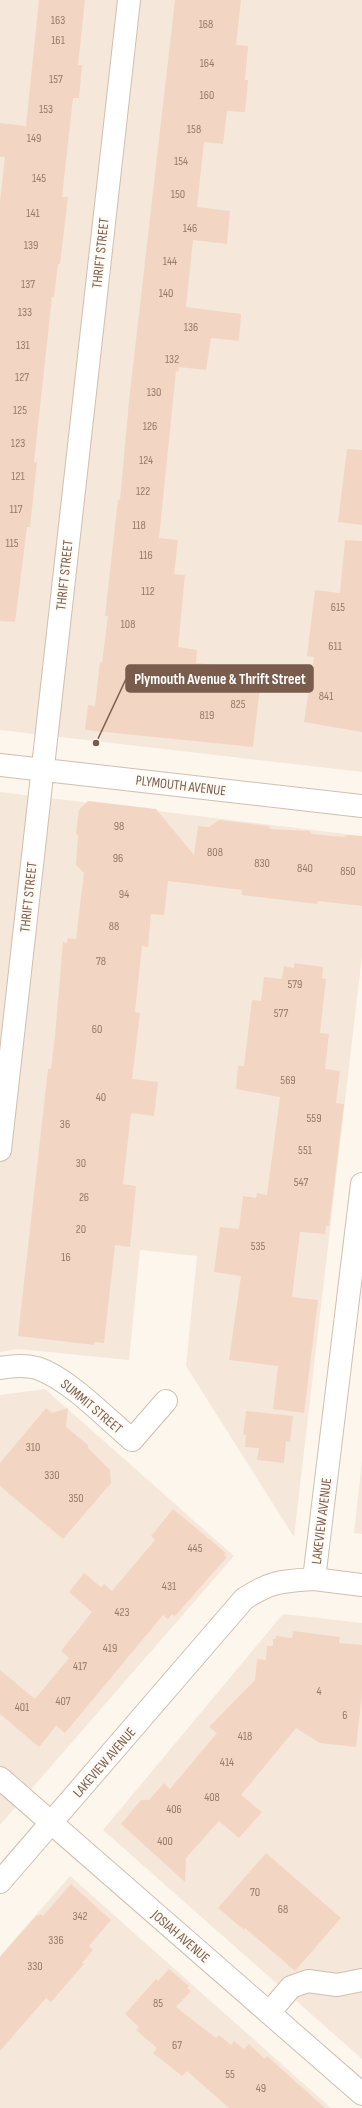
<svg xmlns="http://www.w3.org/2000/svg" width="362" height="2108" font-family="'Sofia Sans Condensed',sans-serif">
<style>
.residential{fill:#f5e8da}
.building{fill:#f3d5c3}
.lines{fill:none;stroke-linecap:round;stroke-linejoin:round}
.minor-casing{stroke:#d1beb0;stroke-width:24}
.minor{stroke:#fff;stroke-width:22}
.labels{text-anchor:middle;stroke-width:4;stroke-linejoin:round;paint-order:stroke}
.number-label{font-size:12px;fill:#987a6a}
.street-label{font-size:14px;fill:#7a5c4d;stroke:#fffaf3}
.leader{fill:none;stroke:#7a5c4d;stroke-width:1.5}
.callout-dot{fill:#7a5c4d;stroke:#fffaf3;stroke-width:1.5}
.callout{fill:#7a5c4d;stroke:#7a5c4d;stroke-width:1.5}
.callout-label{font-size:15px;text-anchor:middle;font-weight:bold;fill:#fff}
</style>
<rect width="100%" height="100%" fill="#fdf6ec"/>
<path class="residential" d="M0,0H362V772L0,730Z
M0,792L362,836V956L294,1537L186,1366L197,1256L140,1250L129,1360L18,1349L0,1352Z
M45,1389L234,1556L0,1825V1395Z
M362,1461V1534L354,1533Z
M283,1614L362,1623V2059L103,1830Z
M70,1876L331,2108H0V1956Z"/>
<path class="building" d="M39,0H85L78,65H82L79,98H73L62,197H68L64,231L60,264H58L54,297H52L34,462H37L30,527H27L15,622L0,621V202L5,157H0V123L26,126Z
M175,0H241L236,45L248,46L245,80H248L245,112L227,111L223,144L204,142L197,207L230,211L227,244L193,240L186,307L241,314L239,341L211,338L206,370L179,367L178,372L176,371L159,538L178,540L174,574L185,575L178,647L197,650L196,663L262,670L253,747L85,730L88,705L95,706L100,662L102,663L108,616H105L118,499L120,500L129,401Z
M347,449L362,450V525L338,522Z
M345,540L362,541V732L304,722L314,657L307,656L315,590L340,593Z
M88,801L156,809L194,855L198,826L209,827L219,820L268,826L271,829L310,831L312,834L344,837L348,835L362,836V906L318,901L317,904L242,895V890L168,881L164,915L151,914L148,947L142,946L135,1012L140,1013L132,1079L158,1082L154,1116L131,1113L123,1184L136,1186L130,1247L115,1245L104,1343L95,1342L94,1345L18,1336L48,1069H51L55,1036L63,942L67,943L68,938L76,939L80,905L84,873L76,865L78,836L76,834L79,810Z
M294,963L323,967L322,978L326,979L320,1033L329,1034L325,1069L340,1071L336,1103L344,1104L329,1226H326L325,1234L300,1232L292,1297L318,1300L304,1413L273,1409L278,1366L229,1360L241,1276L214,1272L220,1227L239,1229L243,1196L256,1198L257,1193L267,1195L280,1097L236,1089L238,1066H244L252,1000L261,1001L264,977L282,979L284,966L294,968Z
M46,1408L52,1413L68,1408L66,1427L88,1445V1448L110,1470L111,1483L63,1539L0,1486V1463Z
M246,1411L293,1416L290,1442L286,1441L284,1463L257,1460L259,1448L245,1447L246,1435L243,1434Z
M173,1509L226,1553L224,1555L227,1557L175,1616L172,1614L168,1619L163,1615L65,1733L56,1726L39,1747L0,1714V1670L35,1699L69,1658L61,1651L92,1612L69,1592L84,1573L101,1587L104,1584L112,1591L155,1540L151,1536Z
M293,1631L340,1637L339,1643L362,1645V1694L356,1747L320,1743L296,1728L241,1795L262,1812L239,1838L219,1821L186,1858L185,1882L121,1824L141,1800H149L164,1783L170,1789L217,1733L209,1727L255,1680L257,1659L266,1660L267,1646H273V1639H276V1636L292,1638Z
M266,1853L341,1918L295,1971L245,1928L244,1930L218,1908Z
M71,1884L111,1920L89,1946L93,1950L82,1963L84,1964L51,2002L46,1998L0,2051V1957L37,1915L38,1916L41,1914L43,1916Z
M169,1969L189,1986L187,1988L191,1991L176,2007L216,2038L219,2035L231,2045L234,2041L244,2049L249,2044L265,2059L267,2056L325,2108H229L187,2071L182,2076L153,2053L157,2048L136,2030L139,2027L125,2014L156,1979L158,1981Z"/>
<g class="lines">
<defs>
<path id="minor" d="M0,765L362,806
M0,1150L129,0
M0,1368C11,1366 26,1365 37,1368C68,1378 106,1418 132,1440L166,1401
M314,1579L362,1585
M0,1778L362,2094
M0,1882L244,1599C271,1581 282,1581 314,1579L362,1184
M269,2013L291,1987L308,1981L337,1985L362,1980"/>
</defs>
<use href="#minor" class="minor-casing"/>
<use href="#minor" class="minor"/>
</g>
<g class="labels">
<g class="number-label">
<text x="58" y="24">163</text>
<text x="206" y="28">168</text>
<text x="58" y="44">161</text>
<text x="207" y="67">164</text>
<text x="56" y="83">157</text>
<text x="207" y="99">160</text>
<text x="46" y="113">153</text>
<text x="194" y="133">158</text>
<text x="34" y="142">149</text>
<text x="181" y="165">154</text>
<text x="39" y="182">145</text>
<text x="178" y="198">150</text>
<text x="33" y="217">141</text>
<text x="190" y="232">146</text>
<text x="31" y="249">139</text>
<text x="170" y="265">144</text>
<text x="28" y="288">137</text>
<text x="166" y="297">140</text>
<text x="25" y="316">133</text>
<text x="191" y="331">136</text>
<text x="23" y="349">131</text>
<text x="172" y="363">132</text>
<text x="22" y="381">127</text>
<text x="154" y="396">130</text>
<text x="20" y="414">125</text>
<text x="150" y="430">126</text>
<text x="18" y="447">123</text>
<text x="146" y="464">124</text>
<text x="18" y="480">121</text>
<text x="143" y="495">122</text>
<text x="16" y="513">117</text>
<text x="139" y="529">118</text>
<text x="12" y="547">115</text>
<text x="146" y="559">116</text>
<text x="148" y="595">112</text>
<text x="338" y="611">615</text>
<text x="128" y="628">108</text>
<text x="335" y="650">611</text>
<text x="326" y="700">841</text>
<text x="238" y="708">825</text>
<text x="207" y="719">819</text>
<text x="119" y="830">98</text>
<text x="215" y="856">808</text>
<text x="118" y="862">96</text>
<text x="262" y="867">830</text>
<text x="305" y="872">840</text>
<text x="348" y="875">850</text>
<text x="124" y="898">94</text>
<text x="114" y="930">88</text>
<text x="101" y="965">78</text>
<text x="295" y="988">579</text>
<text x="281" y="1017">577</text>
<text x="97" y="1033">60</text>
<text x="288" y="1084">569</text>
<text x="101" y="1101">40</text>
<text x="314" y="1122">559</text>
<text x="65" y="1128">36</text>
<text x="305" y="1154">551</text>
<text x="81" y="1167">30</text>
<text x="301" y="1186">547</text>
<text x="84" y="1201">26</text>
<text x="81" y="1233">20</text>
<text x="258" y="1250">535</text>
<text x="66" y="1261">16</text>
<text x="33" y="1451">310</text>
<text x="52" y="1479">330</text>
<text x="76" y="1502">350</text>
<text x="195" y="1552">445</text>
<text x="169" y="1590">431</text>
<text x="122" y="1616">423</text>
<text x="110" y="1652">419</text>
<text x="80" y="1670">417</text>
<text x="319" y="1695">4</text>
<text x="63" y="1705">407</text>
<text x="22" y="1711">401</text>
<text x="345" y="1719">6</text>
<text x="245" y="1740">418</text>
<text x="227" y="1766">414</text>
<text x="212" y="1801">408</text>
<text x="174" y="1813">406</text>
<text x="165" y="1845">400</text>
<text x="255" y="1896">70</text>
<text x="283" y="1913">68</text>
<text x="80" y="1920">342</text>
<text x="56" y="1944">336</text>
<text x="35" y="1970">330</text>
<text x="158" y="2007">85</text>
<text x="177" y="2049">67</text>
<text x="230" y="2078">55</text>
<text x="261" y="2092">49</text>
</g>
<g class="street-label">
<text transform="translate(100 253) rotate(-84)" y="5">THRIFT STREET</text>
<text transform="translate(64 575) rotate(-84)" y="5">THRIFT STREET</text>
<text transform="translate(181 785) rotate(7)" y="5">PLYMOUTH AVENUE</text>
<text transform="translate(28 897) rotate(-84)" y="5">THRIFT STREET</text>
<text transform="translate(92 1406) rotate(40)" y="5">SUMMIT STREET</text>
<text transform="translate(321 1521) rotate(-83)" y="5">LAKEVIEW AVENUE</text>
<text transform="translate(104 1762) rotate(-49)" y="5">LAKEVIEW AVENUE</text>
<text transform="translate(181 1936) rotate(41)" y="5">JOSIAH AVENUE</text>
</g>
</g>
<path class="leader" d="M96 743L126 679"/>
<circle class="callout-dot" cx="96" cy="743" r="4"/>
<rect class="callout" x="126" y="665" width="187" height="27" rx="4"/>
<g class="callout-label">
<text x="220" y="684">Plymouth Avenue &amp; Thrift Street</text>
</g>
</svg>
